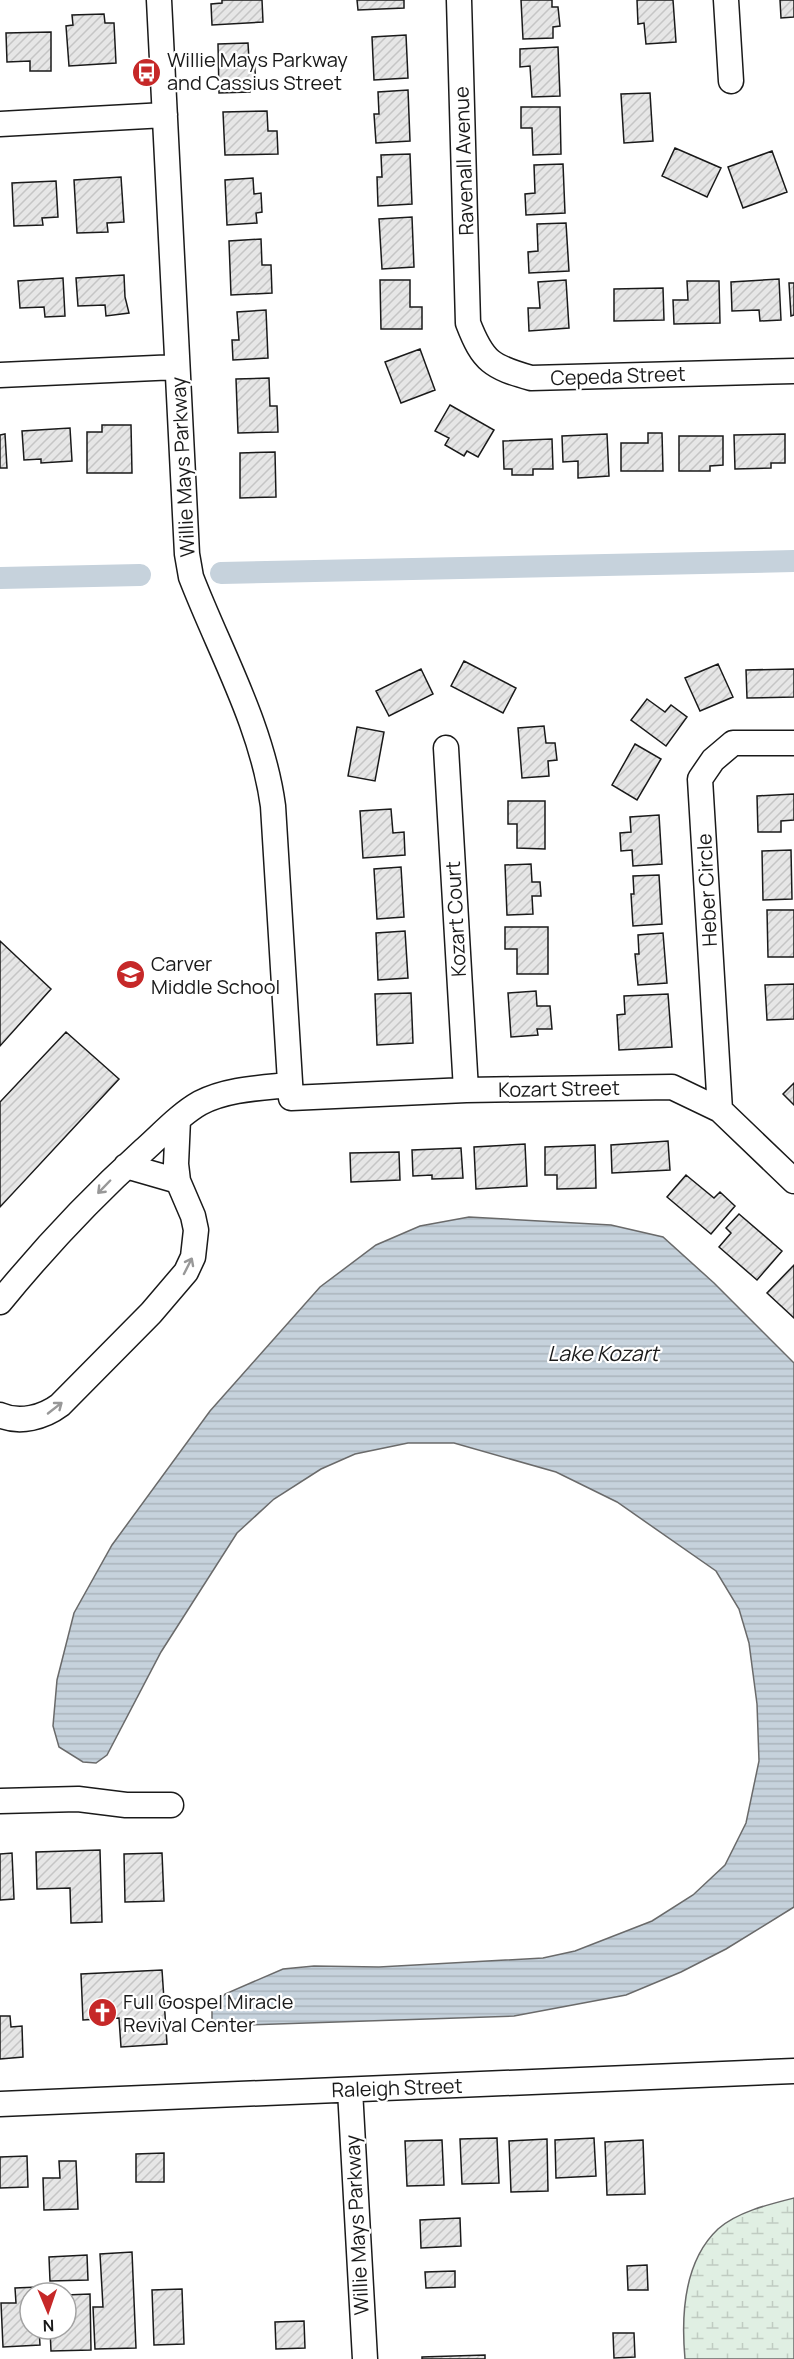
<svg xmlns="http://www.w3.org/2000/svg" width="794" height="2359" font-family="Manrope,sans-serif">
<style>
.wetland{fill:url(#wetland-marsh);stroke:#6a6a6a;stroke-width:1.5}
.water{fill:url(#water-rules);stroke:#6a6a6a;stroke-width:1.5}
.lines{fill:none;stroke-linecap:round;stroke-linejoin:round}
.canal{stroke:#c6d2dc;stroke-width:22}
.building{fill:url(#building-hatch);stroke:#1a1a1a;stroke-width:1.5}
.minor-casing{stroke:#1a1a1a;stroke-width:27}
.minor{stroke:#fff;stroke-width:24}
.oneway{stroke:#989898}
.labels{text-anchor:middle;stroke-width:4.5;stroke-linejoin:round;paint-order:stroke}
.poi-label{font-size:20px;fill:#1a1a1a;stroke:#fff;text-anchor:start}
.street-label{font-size:20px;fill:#1a1a1a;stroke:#fff}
.water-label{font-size:21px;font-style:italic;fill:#1a1a1a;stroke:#fff}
</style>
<defs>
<pattern id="wetland-marsh" width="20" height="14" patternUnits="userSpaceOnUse" patternTransform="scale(1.5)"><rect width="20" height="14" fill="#e0efe3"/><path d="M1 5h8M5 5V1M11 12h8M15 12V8" fill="none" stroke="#c0ccc2"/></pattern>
<pattern id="water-rules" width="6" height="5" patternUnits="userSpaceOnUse" patternTransform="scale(1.5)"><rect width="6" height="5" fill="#c6d2dc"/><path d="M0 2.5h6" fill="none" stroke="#aab4bc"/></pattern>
<pattern id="building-hatch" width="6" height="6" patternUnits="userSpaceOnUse" patternTransform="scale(1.5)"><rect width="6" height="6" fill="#e6e6e6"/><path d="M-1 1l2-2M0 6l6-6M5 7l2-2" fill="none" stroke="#c5c5c5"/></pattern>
</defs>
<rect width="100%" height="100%" fill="#fff"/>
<path class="wetland" d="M794,2198V2359H685C681,2315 684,2261 718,2229C737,2212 770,2204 794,2198Z"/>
<path class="water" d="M469,1217L611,1225L663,1237L714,1283L794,1363V1907L726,1949L681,1972L626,1995L514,2016L220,2026L212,2021V2011L225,1994L283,1969L314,1966L379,1967L543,1958L575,1951L652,1921L693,1895L725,1865L746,1823L759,1761L757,1704L749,1643L739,1609L716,1571L617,1502L556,1472L454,1443H408L355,1454L321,1469L274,1499L237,1533L161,1652L107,1755L96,1763L83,1762L59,1747L53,1726L57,1680L74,1613L112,1545L210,1411L320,1287L376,1245L420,1226Z"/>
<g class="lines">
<path class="canal" d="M221,573L794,561
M0,578L140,575"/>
</g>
<path class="building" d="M222,0H262L263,22L212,25L211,4L222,3Z
M357,0H404V8L358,10Z
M521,0H552V7H558L560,26L553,27V38L523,39Z
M637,0H673L676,42L646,44L644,23L638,24Z
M780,0H794V17L781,18Z
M104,14L105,23H114L116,63L69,66L66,26L73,25L72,15Z
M51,32V71H30V61L7,62L6,33Z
M406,35L408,78L374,80L372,37Z
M248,43L249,60H254L256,81H250V92L219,93L218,44Z
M558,47L560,96L532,97L530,66L520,67V49Z
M408,90L410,141L376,143L374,114H379L378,92Z
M650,93L653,141L624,143L621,94Z
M521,107H560L561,154L533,155L532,128H521Z
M267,111L268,131H277L278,154L225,155L223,112Z
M675,148L721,168L707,197L662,176Z
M772,151L787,192L743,208L728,167Z
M410,154L412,204L378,206L377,177H382L381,155Z
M563,164L565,213L526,215L525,194L535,193L534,165Z
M121,177L124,222L107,223L108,232L77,233L74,180Z
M253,178L254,194L261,193L262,212L256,213L257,223L227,225L225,180Z
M56,181L58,217L42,218L43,225L14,226L12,183Z
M412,217L414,267L382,269L379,219Z
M566,223L569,271L529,273L528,252L538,251L537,224Z
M261,239L262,265H271L272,293L231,295L229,241Z
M124,275L125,297L129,313L106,316L105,305L78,306L76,278Z
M63,278L65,316L45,317L44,307L20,308L18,281Z
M779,279L781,320L760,321L759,310L732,311L731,282Z
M380,280H410V307H422V329H381Z
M566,280L569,328L529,331L528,308H540L538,282Z
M687,281H719L720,323L674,324L673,300H688Z
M789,283H794V315L791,316Z
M663,288L664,320L614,321V289Z
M266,310L268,358L233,360L232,340H239L237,312Z
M420,349L435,390L401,403L385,362Z
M269,378L270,406H277L278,432L238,433L236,379Z
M450,405L494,430L478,457L467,451L464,456L445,445L449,438L435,431Z
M102,425H131L132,473H87V432H102Z
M70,428L72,461L41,463V459L24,460L22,431Z
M648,433H662L663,471H621V443H648Z
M5,434L7,468H0V435Z
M607,434L609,476L578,478V461L563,462L562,436Z
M785,434V463H771V468L735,469L734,435Z
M679,436H723V465L710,466V471H679Z
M552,439L553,469H533V475H512V469H504L503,441Z
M275,452L276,497L240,498V453Z
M464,661L516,688L503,713L451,686Z
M718,664L733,697L700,711L685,678Z
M421,669L433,694L389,716L376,691Z
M794,669V697L747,698L746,670Z
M647,699L665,712L671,705L687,717L666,746L631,720Z
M544,726L546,743H555L557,760L548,761L549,776L522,778L518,728Z
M357,727L384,732L375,781L348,776Z
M635,744L661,759L637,800L612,785Z
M794,794V820L781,821V832H758L757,796Z
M508,801H545V849L517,848V824H508Z
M391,809L393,833L404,832L405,855L363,858L360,811Z
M659,815L662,864L633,866L632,850L621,851L620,833L631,832L630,817Z
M791,850L792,899L763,900L762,851Z
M531,864L532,882H540L541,896H532L533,914L507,915L505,865Z
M401,867L404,917L377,919L374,869Z
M659,875L662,924L633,926L631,894H634L633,876Z
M767,910H794V957H768Z
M505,927H548V974H517V949H505Z
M405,931L408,978L378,980L376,933Z
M663,933L667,983L638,985L635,954H639L638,935Z
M0,941L51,989L0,1046Z
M794,984V1019L767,1020L765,985Z
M536,991L537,1006H550L552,1029H537L538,1035L511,1037L508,993Z
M411,993L413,1043L377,1045L375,994Z
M668,994L672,1047L619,1050L617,1015L625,1014L624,996Z
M66,1032L119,1079L0,1207V1102Z
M794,1083V1105L783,1094Z
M668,1141L670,1170L612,1173L611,1145Z
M525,1144L527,1186L476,1189L474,1147Z
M595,1145L596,1188L557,1189V1175H545V1147Z
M461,1148L463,1178L432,1179V1175L413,1176L412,1150Z
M399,1152L400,1180L351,1182L350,1153Z
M686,1175L714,1198L720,1192L735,1206L711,1234L667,1197Z
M739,1214L782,1251L757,1280L719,1247L731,1233L726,1228Z
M794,1265V1318L767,1293Z
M100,1850L102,1922L71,1923L70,1888L37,1889L36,1852Z
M12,1853L14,1899L0,1900V1854Z
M162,1853L164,1901L125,1902L124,1854Z
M162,1970L167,2044L121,2047L119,2018L83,2020L81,1974Z
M0,2016H10L11,2027L22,2026L23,2057L0,2059Z
M497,2138L499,2183L462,2184L460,2139Z
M594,2138L596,2176L556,2178L555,2140Z
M547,2139L548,2191L511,2192L509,2141Z
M442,2140L444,2185L407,2186L405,2141Z
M643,2140L645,2194L607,2195L605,2142Z
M164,2153V2182H136V2154Z
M27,2156L28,2187L0,2188V2157Z
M59,2161H76L78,2209L44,2210L43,2178H60Z
M460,2218L461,2246L421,2248L420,2220Z
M132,2252L136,2348L95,2349L93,2307H103L100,2254Z
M87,2255L88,2280L50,2281L49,2257Z
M647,2265L648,2290H628L627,2266Z
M455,2271V2287L426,2288L425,2272Z
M38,2287V2293H30V2329H39L40,2345L3,2347L1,2303H16L15,2288Z
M182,2289L184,2344L154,2345L152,2290Z
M90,2294L91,2350L51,2351L50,2329H66V2295Z
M304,2321L305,2348L276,2349L275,2322Z
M613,2333H634L635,2357L614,2358Z
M485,2355V2359H422V2357Z"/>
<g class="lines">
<defs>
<path id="minor" d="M159,0L187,554L191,577C220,652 262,725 273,806L291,1098L466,1090L672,1087L720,1110L794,1181
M459,0L468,323C483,362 492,367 531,378L794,371
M726,0L731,81
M0,124L165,115
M0,375L177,367
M446,748L466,1090
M720,1110L700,779L713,760L733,743H794
M126,1166L178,1181
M0,1302C44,1248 92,1197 144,1150C162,1134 179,1115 200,1103C227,1089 260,1088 289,1085
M0,1415C20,1424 44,1417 60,1405L151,1313L186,1272L193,1257L196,1230L193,1216L178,1181L176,1164L178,1119
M0,1801L78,1799L126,1805H171
M350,2090L365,2359
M0,2104L794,2071"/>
</defs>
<use href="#minor" class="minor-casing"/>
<use href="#minor" class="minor"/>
</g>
<defs><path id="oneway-shaft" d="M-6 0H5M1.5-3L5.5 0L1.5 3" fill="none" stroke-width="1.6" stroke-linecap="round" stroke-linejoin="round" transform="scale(1.5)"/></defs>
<g class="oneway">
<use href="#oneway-shaft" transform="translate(104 1187) rotate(134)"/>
<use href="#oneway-shaft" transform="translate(188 1266) rotate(-63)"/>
<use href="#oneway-shaft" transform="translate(55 1408) rotate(-38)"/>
</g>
<defs>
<symbol id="bus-disc" viewBox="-11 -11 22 22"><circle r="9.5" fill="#c62828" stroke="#fff"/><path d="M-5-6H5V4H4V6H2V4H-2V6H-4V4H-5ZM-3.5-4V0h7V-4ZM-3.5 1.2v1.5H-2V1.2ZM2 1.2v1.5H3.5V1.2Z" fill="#fff"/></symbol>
<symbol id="school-disc" viewBox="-11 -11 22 22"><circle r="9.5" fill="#c62828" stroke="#fff"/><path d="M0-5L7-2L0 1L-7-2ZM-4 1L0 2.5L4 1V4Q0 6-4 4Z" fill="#fff"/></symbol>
<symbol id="church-disc" viewBox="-11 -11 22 22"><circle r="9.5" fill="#c62828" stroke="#fff"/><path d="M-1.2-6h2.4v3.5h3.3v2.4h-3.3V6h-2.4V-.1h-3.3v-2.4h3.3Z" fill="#fff"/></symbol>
</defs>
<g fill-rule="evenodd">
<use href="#bus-disc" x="130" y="56" width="33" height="33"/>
<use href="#school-disc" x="114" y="958" width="33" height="33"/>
<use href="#church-disc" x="86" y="1996" width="33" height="33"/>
</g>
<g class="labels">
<g class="poi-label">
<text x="167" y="67">Willie Mays Parkway<tspan x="167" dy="23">and Cassius Street</tspan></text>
<text x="151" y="971">Carver<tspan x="151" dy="23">Middle School</tspan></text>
<text x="123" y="2009">Full Gospel Miracle<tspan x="123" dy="23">Revival Center</tspan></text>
</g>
<g class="street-label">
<text transform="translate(464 161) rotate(-92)" y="7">Ravenall Avenue</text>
<text transform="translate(618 376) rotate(-2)" y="7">Cepeda Street</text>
<text transform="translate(183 467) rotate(-93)" y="7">Willie Mays Parkway</text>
<text transform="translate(707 890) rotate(-93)" y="7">Heber Circle</text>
<text transform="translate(456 919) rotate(-93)" y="7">Kozart Court</text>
<text transform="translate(559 1089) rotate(-1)" y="7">Kozart Street</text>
<text transform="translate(397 2088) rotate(-2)" y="7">Raleigh Street</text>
<text transform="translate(357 2225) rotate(-93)" y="7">Willie Mays Parkway</text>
</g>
<g class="water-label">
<text x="603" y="1361">Lake Kozart</text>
</g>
</g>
<g transform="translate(48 2311) rotate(178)"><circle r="28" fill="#ffffff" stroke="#a3a3a3" stroke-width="1.5"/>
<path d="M0-4.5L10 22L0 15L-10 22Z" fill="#c62828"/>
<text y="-9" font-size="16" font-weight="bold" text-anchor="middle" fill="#1a1a1a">N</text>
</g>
</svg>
